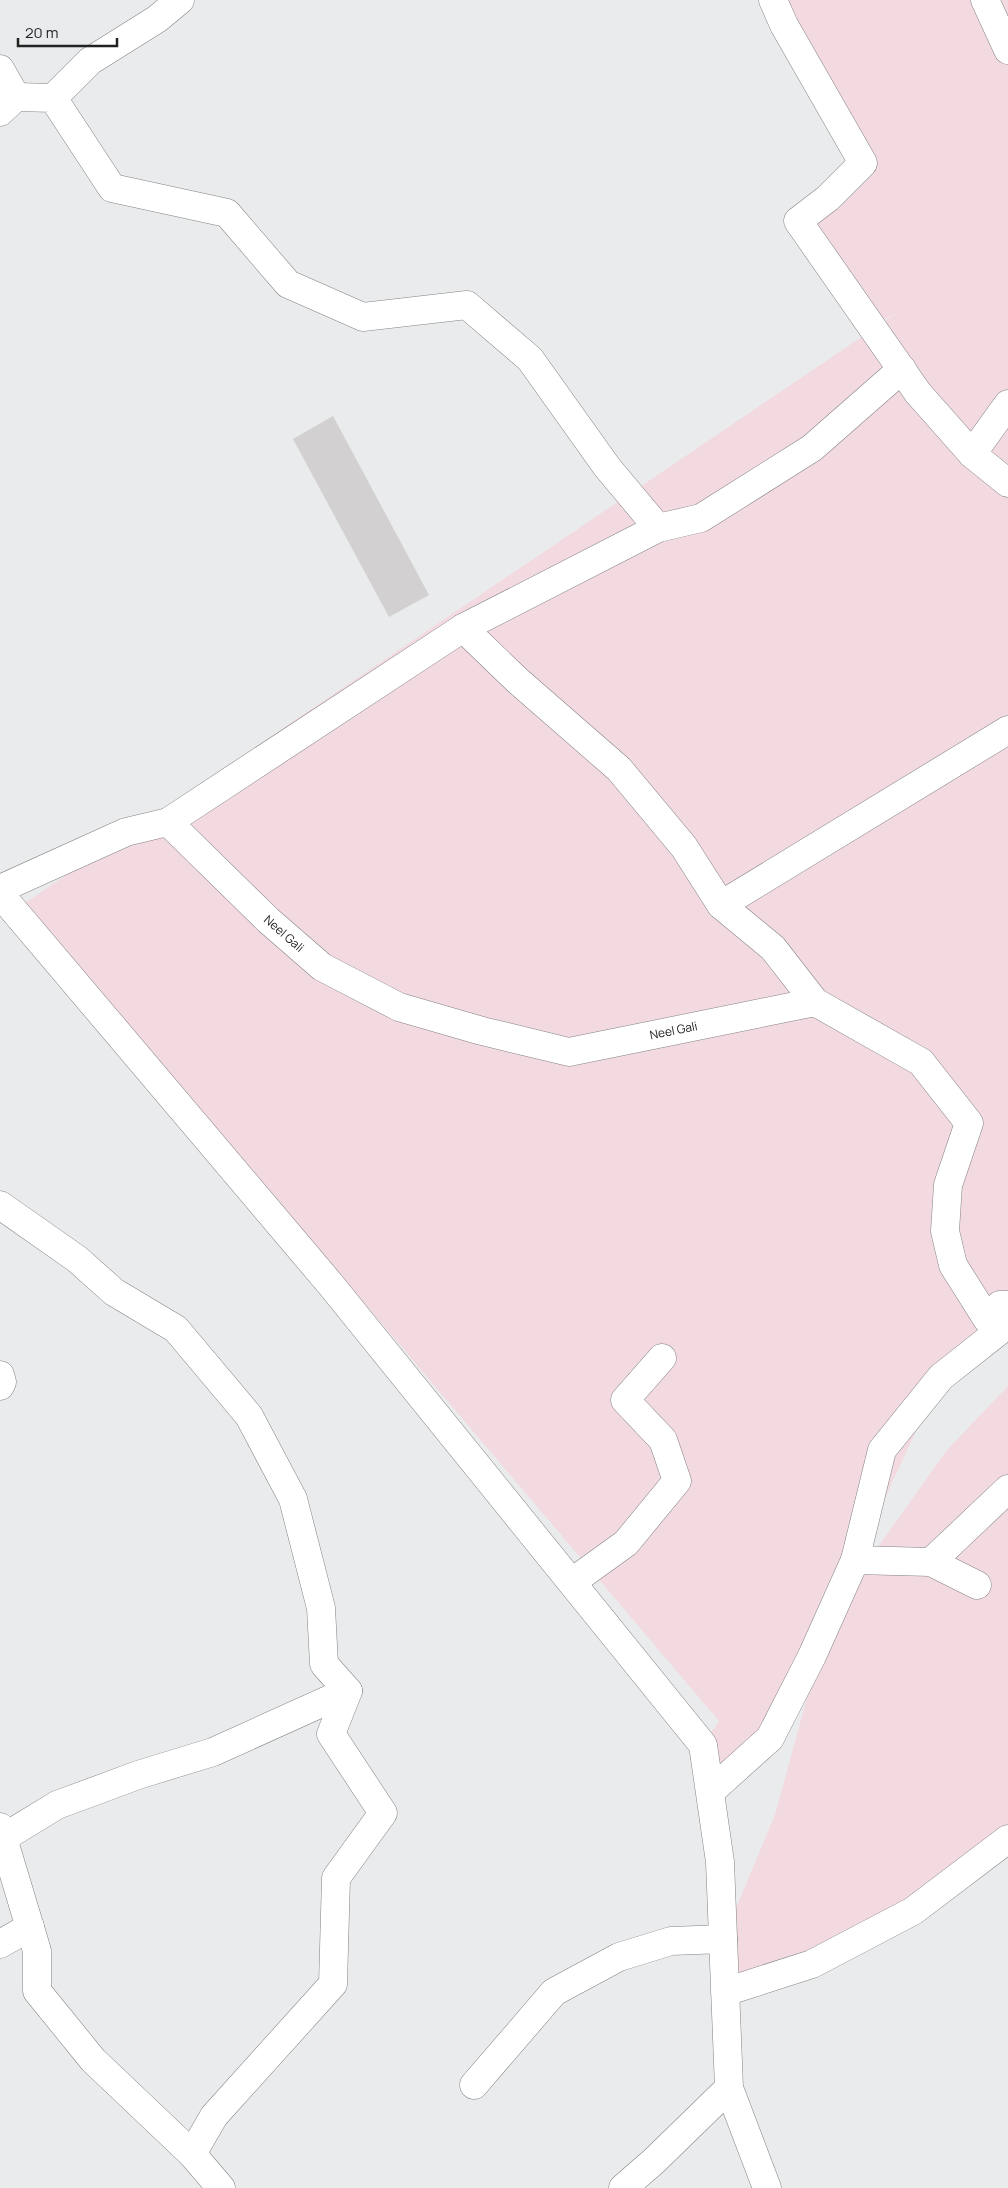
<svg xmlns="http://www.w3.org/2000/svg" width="1008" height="2188" font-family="Manrope,sans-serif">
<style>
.commercial{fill:#f3d9e0}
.building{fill:#d2d0d1}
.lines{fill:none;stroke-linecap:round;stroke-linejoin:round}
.street-casing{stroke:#828384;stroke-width:29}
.secondary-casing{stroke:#828384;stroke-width:29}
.street{stroke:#fff;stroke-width:28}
.secondary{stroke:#fff;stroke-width:28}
.labels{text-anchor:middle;stroke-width:4;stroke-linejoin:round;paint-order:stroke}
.street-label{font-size:12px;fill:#222223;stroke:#eaebec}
</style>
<rect width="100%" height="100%" fill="#eaebec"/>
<path class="commercial" d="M775,0H1008V1317L941,1377L833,1610L947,1450L1008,1386V1827L926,1901L744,1986L723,1939L775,1815L828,1621L770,1738L710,1796L703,1745L719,1721L25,903L897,313L880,322L798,221L863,163Z"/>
<path class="building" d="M333,416L429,595L389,617L293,439Z"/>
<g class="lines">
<defs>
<g id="street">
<path d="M773,0L784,25L863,163L828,198L798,221L918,393L972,454L1008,483"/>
<path d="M985,0L1008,50"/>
<path d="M0,69L16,97L0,112"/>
<path d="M16,97L53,98L112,188L227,213L288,284L363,317L467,305L530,359L607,467L658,528"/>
<path d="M53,98L90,61L157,19L180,0"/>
<path d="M972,454L1008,404"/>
<path d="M463,628L517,680L619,769L684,847L721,905L773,948L815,1002"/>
<path id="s1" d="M168,822L268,920L322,967L399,1007L482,1031L569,1052L815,1002L921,1062L969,1123L948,1185L945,1231L953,1265L987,1319L1000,1305H1008"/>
<path d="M0,889L126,832L168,822L463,628L658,528L701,518L812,448L902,369"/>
<path d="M721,905L1008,730"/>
<path d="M0,1205L77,1259L114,1292L176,1329L249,1416L293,1499L321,1608L324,1664L348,1691L331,1734L383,1813L336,1878L333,1984L214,2116L192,2154L221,2188"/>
<path d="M0,1375L2,1382L0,1386"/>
<path d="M855,1560L931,1562L977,1585"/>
<path d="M931,1562L1008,1489"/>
<path d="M572,1582L626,1543L677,1481L663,1440L625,1400L662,1358"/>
<path d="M0,1827L3,1838L57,1805L138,1775L213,1752L348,1691"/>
<path d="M3,1838L37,1951V1991L93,2060L192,2154"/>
<path d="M0,1944L30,1927"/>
<path d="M474,2085L554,1992L619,1957L671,1941L723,1939"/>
<path d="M623,2188L654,2161L729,2088"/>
</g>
<path id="secondary" d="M0,894L331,1285L703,1745L720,1862L729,2088L767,2188
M710,1792L770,1738L812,1656L855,1560L882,1450L941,1377L1008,1324
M725,1992L812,1964L913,1911L1008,1839"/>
</defs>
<use href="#street" class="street-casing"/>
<use href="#secondary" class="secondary-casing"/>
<use href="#street" class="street"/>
<use href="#secondary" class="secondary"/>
</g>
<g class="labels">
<g class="street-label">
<text dy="4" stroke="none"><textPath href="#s1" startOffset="161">Neel Gali</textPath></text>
<text dy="4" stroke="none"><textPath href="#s1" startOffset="581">Neel Gali</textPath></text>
</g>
</g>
<path d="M18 38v8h99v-8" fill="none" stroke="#222223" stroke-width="2.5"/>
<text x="25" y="38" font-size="15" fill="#222223" stroke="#eaebec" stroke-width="4" paint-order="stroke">20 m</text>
</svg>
